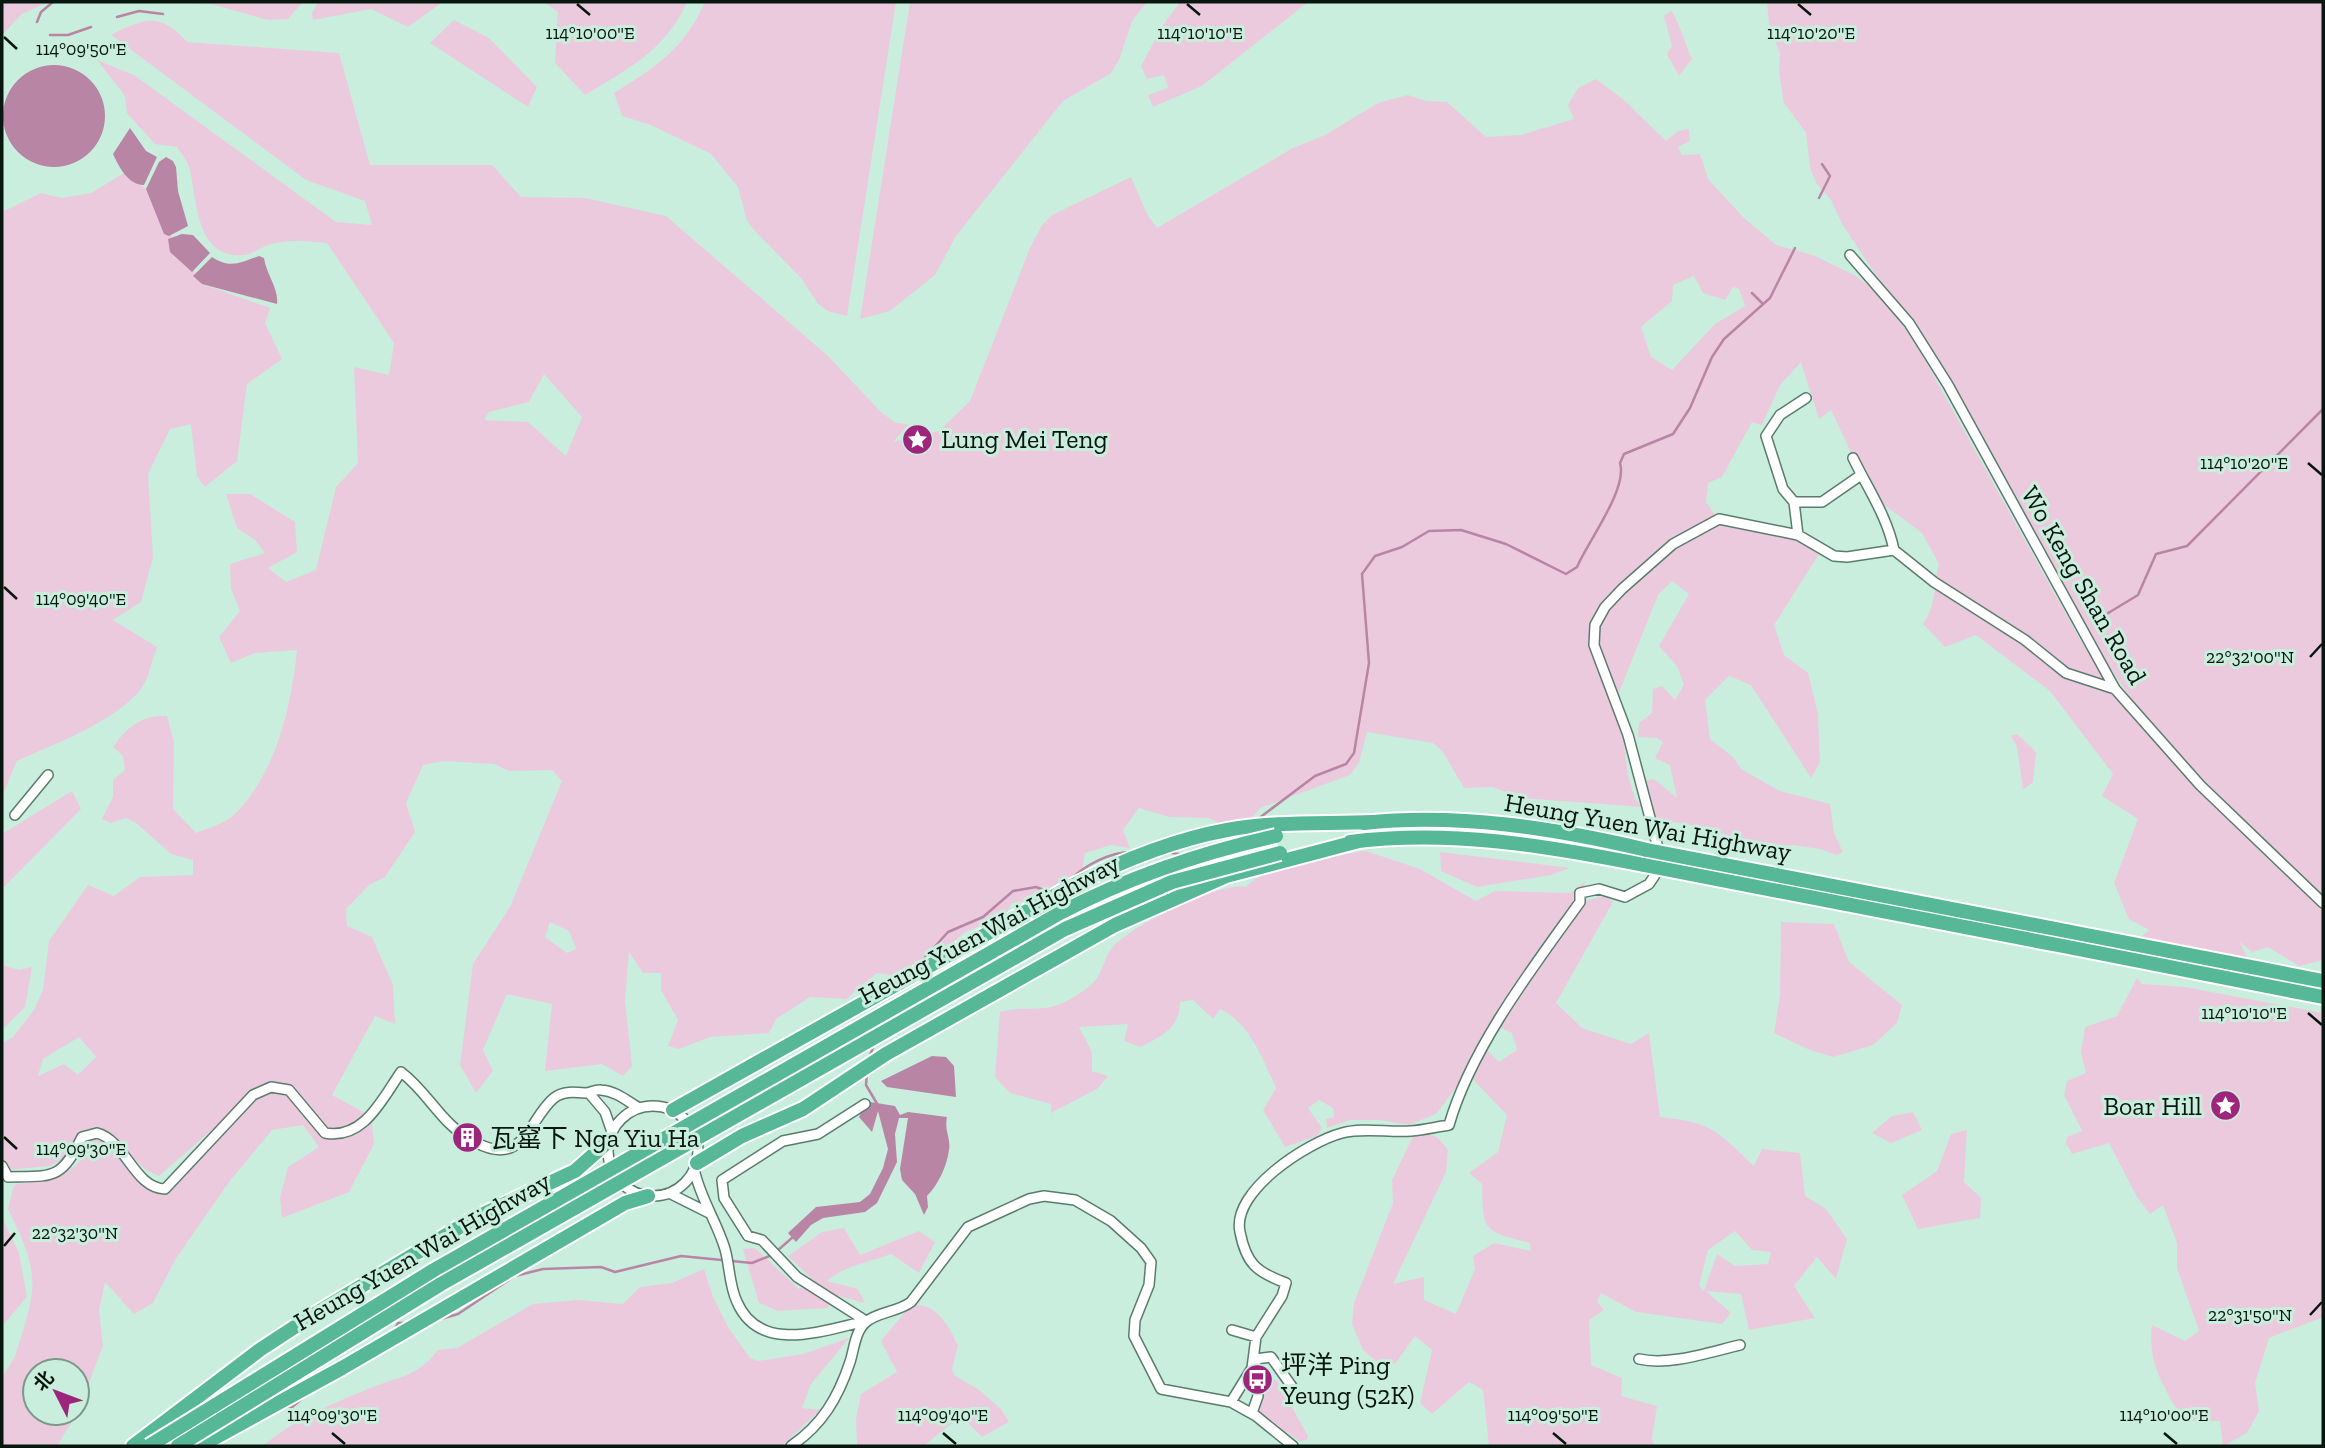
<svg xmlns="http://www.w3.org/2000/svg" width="2325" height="1448" font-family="'Zilla Slab','Noto Sans SC',serif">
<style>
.green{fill:#eccade;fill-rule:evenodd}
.water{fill:#b885a5}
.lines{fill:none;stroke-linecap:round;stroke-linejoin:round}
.stream{stroke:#b885a5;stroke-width:2.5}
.minor-casing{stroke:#5a7c6d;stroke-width:12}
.trunk-casing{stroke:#fff;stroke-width:18}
.minor{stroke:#fff;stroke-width:9}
.trunk{stroke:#56b897;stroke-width:14}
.trunk-bridge-casing{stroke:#fff;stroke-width:18;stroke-linecap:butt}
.trunk-bridge{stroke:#56b897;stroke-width:14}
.ticks{fill:none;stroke:#081610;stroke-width:2.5}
.labels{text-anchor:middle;stroke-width:6;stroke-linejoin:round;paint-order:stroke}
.poi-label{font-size:26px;fill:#081610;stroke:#c9eedd;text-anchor:start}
.street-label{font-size:26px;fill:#081610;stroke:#c9eedd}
.ticks-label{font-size:18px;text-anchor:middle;fill:#081610;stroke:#c9eedd;stroke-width:6;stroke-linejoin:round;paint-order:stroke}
</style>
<rect width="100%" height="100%" fill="#c9eedd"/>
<path class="green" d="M2,2H49L22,14L2,35Z
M173,2H303L288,19L268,20L211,4Z
M318,2H436L440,4L408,27L371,9L313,20L312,13Z
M544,2H687C666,50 628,69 585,95L555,63L558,12Z
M705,2H896L847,316L828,311L818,304L801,278L754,230L747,221L738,187L711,154L651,125L622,116L614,93C655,68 685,48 705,2Z
M910,2H1147L1132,21L1119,60L1110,74L1063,101L956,236L935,275L890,311L860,319Z
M1180,2H1308L1202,86L1153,107L1148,95L1168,88L1164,75L1147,79L1141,66L1163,25Z
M1767,2H2323V960L2299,966L2268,947L2252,952L2240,942L2248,960L2138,940L2149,930L2129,919L2114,883L2138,819L2102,796L2113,774L2050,691L1976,635L1945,647L1923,624C1937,604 1933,587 1939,564L1922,533L1871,495L1831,410L1819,419L1801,362L1780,385L1762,425L1752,422L1722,477L1708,483L1706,502L1722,525L1806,542L1819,554L1774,625L1784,655L1808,673L1818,714L1820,762L1811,778L1751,685L1729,676L1705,700L1710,739L1733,757L1741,769L1780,791L1830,804L1834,833L1843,852L1837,855L1820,849L1793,845L1762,849L1740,843L1716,830L1674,822L1655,823L1643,795L1645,781L1654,779L1677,798L1670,765L1655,758L1663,742L1657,738L1638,737L1639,723L1652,713L1653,689L1662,686L1675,700L1684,685L1677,666L1659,646L1689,594L1672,581L1658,595L1618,695L1628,775L1635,799L1642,807L1520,798L1493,787L1464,788L1443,752L1433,743L1367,732L1359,763L1350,775L1260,808L1237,837L1234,831L1209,818L1169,817L1139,808L1123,830L1130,848L1111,845L1085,853L1081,877L1048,904L1034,899L1012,903L1006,914L964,933L905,985L892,975L877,973L846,999L810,997L776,1019L769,1033L710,1037L679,1049L668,1046L678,1020L661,990V973H643L629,952L625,1000L632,1066L623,1076L602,1064L545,1071L552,1004L507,994L483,1050L493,1071L476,1093L460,1065L473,964L510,907L562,781L552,770L509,771L494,764L444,761L423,765L406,803L415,832L385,877L369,885L346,909L347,926L372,937L393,985L395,1024L375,1016L332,1095L371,1116L374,1144L349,1192L282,1218L280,1197L288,1167L319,1147L303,1125L272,1130L229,1182L175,1260L153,1303L134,1314L105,1282L99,1310L103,1346L77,1413V1371H35V1413H77L57,1446H2C2,1425 0,1402 2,1381C3,1372 13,1363 16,1353C38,1286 40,1273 8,1209L14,1185C34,1180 63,1179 78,1163C86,1153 86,1144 97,1137L156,1193L173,1189L216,1132L214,1128L159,1176L146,1170L100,1128L85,1130L65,1158L50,1166L6,1170L2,1181V1043L13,1037L34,1010L43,990L49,941L88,885L114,896L140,877L193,875V860L171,854L136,823L126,818L111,823L102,819L113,797V780L125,770L123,756L113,747C127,727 141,715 167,716L174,742L173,809L196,833C208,828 226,823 235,814C277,771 291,707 297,650L255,653L231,663L219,637L240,611L231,589L230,564L265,553L255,540L237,528L226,494H250L295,522L297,552L268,568L286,582L316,570L336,487L358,463L354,367L389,375L394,343L327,243C307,241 287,239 268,245C260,248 252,255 243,255C197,259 197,203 190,170C188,162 182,154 177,147L155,144L127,113L125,96L97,60L134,75L336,222L372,225L365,201L306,180L111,35C145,18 160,12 187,42L339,53L370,165H492L521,197L585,198L666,216L827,355L882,413L896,423L909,424L893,442L939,431L970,401L1030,248L1042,225L1052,215L1131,177L1147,214L1157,228L1291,149L1325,135L1378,103L1408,95L1426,101L1447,102L1486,137L1521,135L1574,119L1568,105L1578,88L1596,79L1624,100L1666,141L1678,131L1689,129L1690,141L1678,147L1682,155L1700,154L1708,179L1743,217L1776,245L1813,255L1856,276L1877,292L1897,317L1916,344L2082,643L2115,689L2129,696L2102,655L1944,371L1916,326L1874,272L1842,224L1831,200L1816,183L1810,168L1806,133L1784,103L1779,72L1780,54L1769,24ZM1694,276L1703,293L1725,300L1733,287L1739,289L1745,306L1715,324L1672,370L1651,357L1641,327L1672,301L1673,285ZM544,374L582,417L566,456L528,422L484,420L489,412L529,402ZM550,922L569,931L576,949L567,953L545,937ZM79,1037L96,1057L78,1075L64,1064L38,1076L43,1059Z
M1671,11C1678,18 1686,47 1692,59L1679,76L1667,54L1672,46L1664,16Z
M454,20L489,38L537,87L528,107L430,43Z
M124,173L146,189L160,218L202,284L270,308L265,323L282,359L247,384L237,461L205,487L197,476L191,424L170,429L148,474L153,557L141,602L113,620L157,647C152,660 149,678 141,689C115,722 54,744 17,761L2,796V212L41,193L62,198L91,193Z
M2017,734L2036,752L2033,782L2023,790L2017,747L2011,736Z
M72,791L81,809L2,889V834Z
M1366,851L1420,869L1476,901L1495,891L1570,893L1586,881L1579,898L1563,915L1501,1013L1580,902L1605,896L1613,902L1556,1003L1582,1028L1631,1044L1649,1033L1660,1117C1713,1123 1715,1129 1754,1166L1762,1149L1800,1153L1805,1196L1826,1209L1847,1239L1836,1279L1817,1257L1794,1286L1815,1318L1749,1330L1741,1294L1706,1291L1731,1313L1722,1324L1636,1312L1601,1293L1597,1302L1604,1310L1589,1320L1591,1365L1622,1378L1621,1396L1657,1406L1652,1438L1654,1446H1489L1483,1390L1469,1382L1432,1414L1420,1403L1432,1350L1415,1336L1395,1364L1380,1365L1363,1350L1352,1324L1354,1303L1393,1203L1392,1180L1416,1130L1437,1137L1448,1150L1446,1172L1393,1284L1424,1277V1300L1456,1314L1475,1269L1473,1256L1494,1243L1531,1251L1530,1243C1483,1231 1483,1232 1482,1184L1469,1173L1498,1152L1507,1115L1467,1073L1436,1114L1409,1125L1379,1120H1350L1327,1128L1326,1119L1334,1117L1333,1108L1319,1100L1308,1108L1322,1128L1317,1136L1285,1147L1263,1110L1276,1088C1263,1059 1249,1022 1220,1009L1213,1019L1193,1000L1180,1002C1180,1028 1161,1037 1140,1047L1124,1041L1128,1024L1079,1027L1092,1052V1071L1108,1076L1097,1089L1051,1113V1104L1010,1093L995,1077L1000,1012C1022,1005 1041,1013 1062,1003C1072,999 1091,987 1097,978C1103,969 1105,957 1111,949C1130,926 1217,882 1246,887C1268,863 1335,855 1366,851ZM1496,1026L1512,1033L1517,1050L1499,1062L1484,1047ZM1735,1231L1752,1250L1771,1252L1768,1264L1735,1266L1717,1254L1704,1291L1699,1286L1708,1250Z
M1440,852L1570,868L1551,875L1477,887L1441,871Z
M1781,922L1834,924L1849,962L1902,1005L1897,1023L1873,1045L1833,1057L1810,1050L1774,1033L1780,996Z
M2,965L19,970L32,967L25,1007L2,1030Z
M2137,978L2142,984L2185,987L2323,1013V1317L2269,1338L2255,1383L2259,1411L2247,1433L2223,1446L2220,1421H2184C2165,1389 2147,1364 2152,1325L2185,1341L2199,1331L2177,1268V1243L2163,1205L2150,1214L2137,1197L2109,1143L2072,1154L2066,1143L2067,1137L2082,1131L2064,1095L2067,1081L2086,1073L2081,1053L2085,1027L2117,1016Z
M1913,1112L1922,1130L1891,1143L1872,1133L1892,1116Z
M1967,1130L1964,1182L1981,1198L1980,1218L1918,1229L1902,1195L1937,1171L1951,1134Z
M2,1217L19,1253L27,1297L4,1324L2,1323Z
M844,1228L860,1255L919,1231L935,1242L919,1273L891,1254C868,1263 845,1265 827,1281L858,1289L865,1303L839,1296L827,1308L778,1311L759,1303L743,1249L755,1248L799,1289L811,1278L788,1256L822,1232Z
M704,1269L713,1297L728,1327L750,1358L758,1361L803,1354L849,1338L811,1384L802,1408L820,1410L782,1446H263C291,1421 334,1403 368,1389C399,1376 416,1378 438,1350L457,1348L533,1304L578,1300L623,1304L640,1287L672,1283Z
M917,1305C939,1306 950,1328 958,1346L952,1369L955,1376L978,1389L1001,1409L1009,1422L982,1437L961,1416L926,1444L927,1446H857L856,1418L861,1394L897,1372L881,1341L905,1312Z
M1265,1374L1278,1382L1308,1436L1307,1440L1299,1441L1287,1432L1285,1434L1259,1413Z"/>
<path class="water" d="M3 116a51 51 0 1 1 102 0a51 51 0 1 1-102 0Z
M130,128L146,151L157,157L144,185C128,185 119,167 113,154Z
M166,157L173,161L176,167L178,191L188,226L169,236L164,234L146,189L159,162Z
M182,234L193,235L210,253L192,272L170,252L168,239Z
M259,256L264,258C266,274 279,288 277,304L202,284L193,276L212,257C230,269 240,263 259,256Z
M932,1056L946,1057L954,1066L956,1097L887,1087L881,1081Z
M870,1102L895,1106L900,1115L908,1112L947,1117C944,1130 951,1138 949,1150C947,1166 938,1185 927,1196L928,1207L924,1215L915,1194L902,1180L900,1169L908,1118H899L895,1134L897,1162L877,1203L865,1212L823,1218L811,1225L796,1242L788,1233L816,1207L860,1202L870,1194L883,1168L888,1149L878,1111L872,1132L859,1117L865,1104Z"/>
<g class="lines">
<path class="stream" d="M117,17L139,11L163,14
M37,22L41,12L53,2
M50,35H68L91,27
M1819,198L1830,176L1822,164
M1752,293L1762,303
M2095,621L2138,595L2156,554L2187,546L2323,409
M1254,822L1315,776L1346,764L1354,753L1369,663L1362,574L1375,556L1402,547L1429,531L1461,530L1506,544L1566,574L1577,567C1588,541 1628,489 1620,463L1624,454L1673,434L1690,408L1712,357L1724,339L1770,298L1795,248
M1167,852L1184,855
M1070,880C1085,865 1110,852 1132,852
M919,964L948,932L983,917L1013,891L1036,887L1049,892
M869,1058L874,1045
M867,1072L866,1085L879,1107
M777,1251L793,1237
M437,1320L458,1314L515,1276L543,1269L601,1267L615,1272L681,1256L752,1263L772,1255
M393,1332L398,1323H406
M363,1362H367L381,1352
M284,1406L291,1408L304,1397
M215,1446L227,1439"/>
<defs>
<path id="minor" d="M1850,255L1909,323L1948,385L2115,689L2200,785L2323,903
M1853,458C1868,489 1887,516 1894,550
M1794,502H1822L1861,475
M1798,535L1794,502L1783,489L1766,436L1780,415L1806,398
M15,815L48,775
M589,1093L605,1112L612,1132
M865,1104L818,1134L783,1141L722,1180L724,1198L748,1236L762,1240L797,1277L866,1321
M608 1151a45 45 0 1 1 90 0a45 45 0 1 1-90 0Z
M2,1166L8,1177C54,1176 61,1180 82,1137L97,1133C126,1141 134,1188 165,1189L253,1095L271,1087L289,1090L325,1133C364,1140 382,1099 401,1072C430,1094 441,1125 475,1142C525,1169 529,1118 554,1098C563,1091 574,1092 585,1093C591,1093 595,1089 601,1090C616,1091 627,1101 639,1108
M694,1169C700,1198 717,1222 725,1249C730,1267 729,1285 737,1302C760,1355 824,1330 866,1321
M669,1193L709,1213
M1232,1330L1256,1337
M1639,1359C1670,1366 1710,1352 1740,1345
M1231,1402L1252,1368L1256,1337L1282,1296L1286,1283C1256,1272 1246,1263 1240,1232C1231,1191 1308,1142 1342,1133C1364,1127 1389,1133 1411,1131C1424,1130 1436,1127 1449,1125C1471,1048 1533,967 1580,902V893L1599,889L1625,897L1649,884L1657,872L1658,848L1628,735L1594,645L1595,625L1605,607L1622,589L1673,544L1719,519L1798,535L1834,556L1847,557L1894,550L1934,582L2025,640L2066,673L2115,689
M1252,1413L1258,1396L1255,1359L1271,1357L1293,1388
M791,1446C822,1425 838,1398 850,1362C854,1350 855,1331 866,1322C877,1312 898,1312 911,1302L968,1227L1029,1199L1044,1196L1075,1200L1111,1221L1141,1248L1151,1262L1149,1285L1135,1320L1134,1336L1161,1389L1231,1402L1256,1416L1293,1446"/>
<path id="trunk" d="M1364,823C1459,813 1554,828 1647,850
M1350,842C1449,829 1548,846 1644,865
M2066,931L2323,981
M2063,946L2323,997
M673,1110L1070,887C1119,862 1172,840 1227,830C1274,821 1324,824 1372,822
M697,1163L742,1136L803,1109L886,1054L1115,925L1226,876L1359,841
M133,1446L261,1349L310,1317L473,1219L575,1171L610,1140
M200,1446L342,1368L625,1203L648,1196"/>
</defs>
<use href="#minor" class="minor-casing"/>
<use href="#trunk" class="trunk-casing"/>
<use href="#minor" class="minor"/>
<use href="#trunk" class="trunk"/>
<defs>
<path id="trunk-bridge" d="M1647,850L2066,931
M1644,865L2063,946
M149,1446L434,1270L1060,913C1129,877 1200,853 1276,836
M178,1446L441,1284L1065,929L1172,882L1280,853"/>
</defs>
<use href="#trunk-bridge" class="trunk-bridge-casing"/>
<use href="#trunk-bridge" class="trunk-bridge"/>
</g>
<path class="ticks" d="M577,4L590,15M1187,4L1200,15M1798,4L1811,15M4,37L17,49M2308,463L2322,475M4,587L17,599M2310,657L2322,644M2308,1013L2322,1025M4,1137L17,1149M4,1246L15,1233M2310,1315L2322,1302M332,1433L345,1444M943,1433L956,1444M1553,1433L1566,1444M2164,1433L2177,1444"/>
<defs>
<symbol id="sight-disc" viewBox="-11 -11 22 22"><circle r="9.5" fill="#9e257c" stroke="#c9eedd"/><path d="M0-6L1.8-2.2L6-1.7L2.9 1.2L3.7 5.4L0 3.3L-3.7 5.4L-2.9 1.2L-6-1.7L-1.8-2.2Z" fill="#fff"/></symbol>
<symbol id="building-disc" viewBox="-11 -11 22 22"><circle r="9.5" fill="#9e257c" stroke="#c9eedd"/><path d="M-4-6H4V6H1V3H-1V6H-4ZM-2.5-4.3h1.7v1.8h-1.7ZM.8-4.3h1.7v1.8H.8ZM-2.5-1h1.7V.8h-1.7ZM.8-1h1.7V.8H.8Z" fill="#fff"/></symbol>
<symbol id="bus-disc" viewBox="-11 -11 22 22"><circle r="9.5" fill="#9e257c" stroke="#c9eedd"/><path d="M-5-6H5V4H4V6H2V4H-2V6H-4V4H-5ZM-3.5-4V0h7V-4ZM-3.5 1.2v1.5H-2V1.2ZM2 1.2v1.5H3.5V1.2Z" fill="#fff"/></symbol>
</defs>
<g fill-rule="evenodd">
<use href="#sight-disc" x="900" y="422" width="35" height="35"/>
<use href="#sight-disc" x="2208" y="1088" width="35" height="35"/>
<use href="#building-disc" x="450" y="1120" width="35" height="35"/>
<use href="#bus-disc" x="1240" y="1362" width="35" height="35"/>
</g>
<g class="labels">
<g class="poi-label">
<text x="941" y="448">Lung Mei Teng</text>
<text x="2202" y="1115" text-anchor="end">Boar Hill</text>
<text x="490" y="1147">瓦窰下 Nga Yiu Ha</text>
<text x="1281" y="1374">坪洋 Ping<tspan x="1281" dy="30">Yeung (52K)</tspan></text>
</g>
<g class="street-label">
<text transform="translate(2084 585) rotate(60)" y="9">Wo Keng Shan Road</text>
<text transform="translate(1648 827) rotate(10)" y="9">Heung Yuen Wai Highway</text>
<text transform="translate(989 929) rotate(-28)" y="9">Heung Yuen Wai Highway</text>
<text transform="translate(422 1251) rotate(-30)" y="9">Heung Yuen Wai Highway</text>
</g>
</g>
<g class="ticks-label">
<text x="590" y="39">114°10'00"E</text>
<text x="1200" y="39">114°10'10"E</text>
<text x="1811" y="39">114°10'20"E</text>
<text x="81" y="55">114°09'50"E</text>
<text x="2244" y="469">114°10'20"E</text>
<text x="81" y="605">114°09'40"E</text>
<text x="2250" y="663">22°32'00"N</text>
<text x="2244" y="1019">114°10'10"E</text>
<text x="81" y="1155">114°09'30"E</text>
<text x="75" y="1239">22°32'30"N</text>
<text x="2250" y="1321">22°31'50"N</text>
<text x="332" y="1421">114°09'30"E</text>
<text x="943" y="1421">114°09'40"E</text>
<text x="1553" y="1421">114°09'50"E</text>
<text x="2164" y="1421">114°10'00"E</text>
</g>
<rect width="2325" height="1448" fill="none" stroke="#081610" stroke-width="7"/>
<g transform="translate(56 1392) rotate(312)"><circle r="33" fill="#c9eedd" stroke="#7c988b" stroke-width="2"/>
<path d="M0-5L12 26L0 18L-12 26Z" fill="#9e257c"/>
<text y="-10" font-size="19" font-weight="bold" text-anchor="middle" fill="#081610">北</text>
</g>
</svg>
